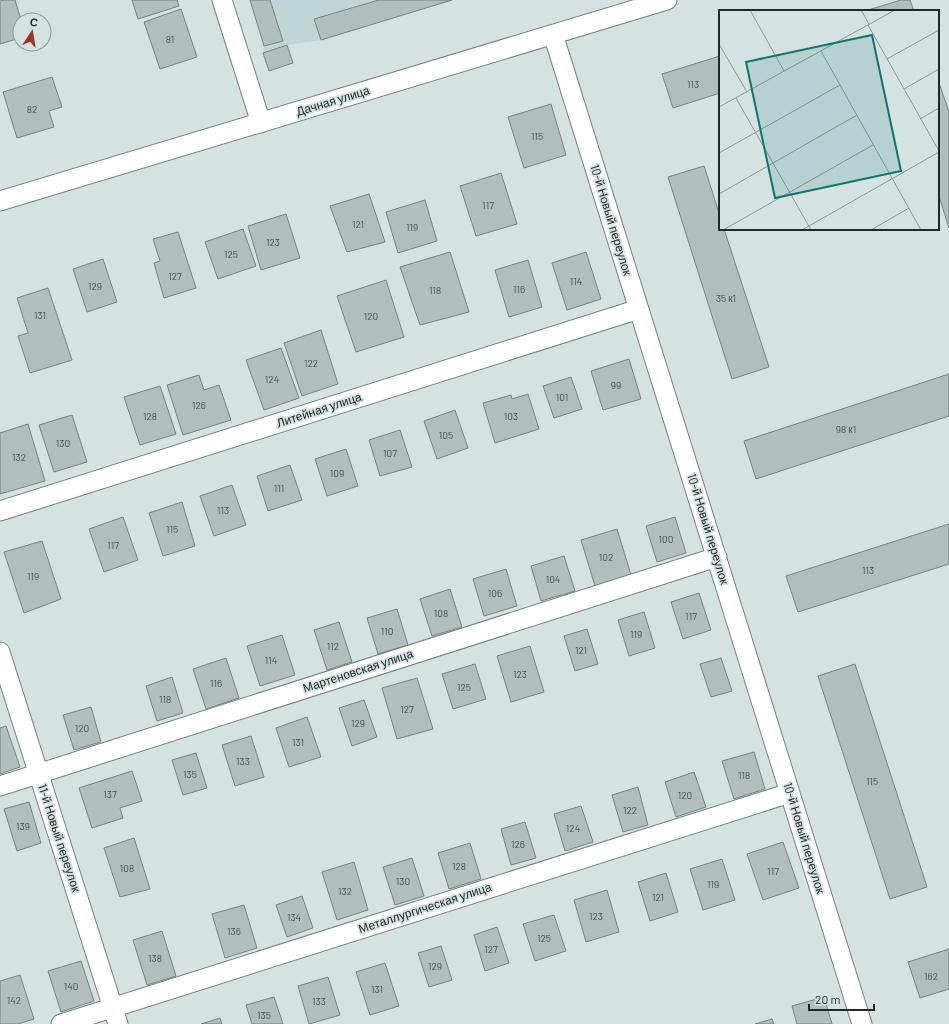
<svg xmlns="http://www.w3.org/2000/svg" width="949" height="1024" font-family="Barlow,sans-serif">
<style>
.built{fill:#c0d6d6}
.building{fill:#b0bebe;stroke:#768283}
.lines{fill:none;stroke-linecap:round;stroke-linejoin:round}
.minor-casing{stroke:#778383;stroke-width:21}
.minor{stroke:#fff;stroke-width:19}
.labels{text-anchor:middle;stroke-width:3.5;stroke-linejoin:round;paint-order:stroke}
.number-label{font-size:10px;fill:#464e4e}
.street-label{font-size:12px;fill:#222828;stroke:#d4e2e2}
.inset-road{fill:none;stroke:#8d9898;stroke-width:1}
.view{fill:#0f766e;fill-opacity:0.15;stroke:#0f766e;stroke-width:2}
.inset-edge{fill:none;stroke:#222828;stroke-width:2}
</style>
<rect width="100%" height="100%" fill="#d4e2e2"/>
<path class="built" d="M250,0H452L321,40L287,45L263,53L264,46Z"/>
<path class="building" d="M4,0H15L21,20H20V38L0,44V1Z
M132,0H177L179,6L138,19Z
M250,0H270L283,41L264,46Z
M379,0H452L321,40L314,19Z
M901,0H910L914,11H865Z
M181,9L197,57L160,69L144,22Z
M287,45L293,63L269,71L263,53Z
M720,56V93L673,108L662,74Z
M52,77L62,107L49,111L54,127L17,138L3,92Z
M938,80L949,112V228L938,193Z
M551,104L566,155L524,168L508,117Z
M704,166L720,216V229H724L769,367L732,379L668,177Z
M501,173L517,224L476,236L460,186Z
M369,194L385,242L347,252L330,206Z
M425,200L437,241L398,253L386,212Z
M286,214L300,258L261,270L248,226Z
M243,229L256,266L218,279L205,242Z
M178,232L196,288L164,298L154,263L160,261L153,239Z
M450,252L469,312L420,325L400,267Z
M586,252L601,299L567,310L552,263Z
M103,259L117,302L87,312L73,269Z
M528,260L542,307L509,317L495,270Z
M386,280L404,337L356,352L337,296Z
M48,288L72,360L30,373L18,336L28,333L17,298Z
M321,330L338,384L302,396L284,343Z
M281,348L299,398L264,410L246,360Z
M629,359L641,399L603,410L591,371Z
M949,374V416L756,479L744,441Z
M199,375L204,390L219,385L231,420L183,435L167,385Z
M571,377L582,409L554,418L543,386Z
M160,386L176,434L140,445L124,397Z
M528,394L539,429L495,443L483,403L511,395L512,399Z
M455,410L468,448L437,459L424,421Z
M72,415L87,462L54,472L39,425Z
M28,424L45,481L0,494V433Z
M400,430L412,467L380,476L369,440Z
M346,449L358,486L327,496L315,459Z
M290,465L302,500L268,511L257,476Z
M232,485L246,525L214,536L200,496Z
M182,502L195,546L163,556L149,513Z
M123,517L138,560L104,572L89,529Z
M675,517L686,553L657,562L646,526Z
M949,524V564L798,612L786,576Z
M617,529L631,575L595,586L581,540Z
M42,541L61,599L24,613L4,552Z
M564,556L575,591L541,601L531,566Z
M506,569L517,606L484,616L473,579Z
M450,589L462,627L432,636L420,599Z
M699,593L711,630L683,639L671,602Z
M397,609L408,645L378,654L367,618Z
M644,612L655,648L629,656L618,620Z
M339,622L352,662L327,670L314,630Z
M587,629L598,664L575,671L564,636Z
M282,635L295,675L260,686L247,646Z
M530,646L544,692L511,702L497,656Z
M226,658L239,698L206,709L193,669Z
M721,658L732,691L711,697L700,664Z
M475,664L486,699L453,709L442,674Z
M855,664L927,887L890,899L818,676Z
M172,677L183,713L157,721L146,686Z
M417,678L433,729L397,739L382,688Z
M364,700L377,737L352,746L339,708Z
M91,707L101,742L74,750L63,715Z
M307,717L321,757L289,767L276,728Z
M6,726L20,767L0,774V728Z
M251,736L264,777L235,786L222,745Z
M754,752L765,789L734,799L722,761Z
M196,753L207,788L183,795L172,760Z
M132,771L142,801L120,808L123,818L92,828L79,788Z
M694,772L706,807L676,817L665,782Z
M638,787L648,825L623,832L612,795Z
M29,802L41,843L17,851L4,809Z
M581,806L593,842L565,851L554,814Z
M525,822L536,858L511,865L501,829Z
M134,838L150,889L120,897L104,848Z
M783,842L799,888L763,900L747,854Z
M470,843L481,879L449,889L438,853Z
M412,858L424,896L395,905L383,867Z
M722,859L735,900L703,910L690,869Z
M354,862L368,910L337,920L322,872Z
M666,873L678,912L650,921L638,882Z
M607,890L619,932L586,942L574,900Z
M302,896L313,928L287,937L276,905Z
M244,905L257,948L225,958L212,914Z
M554,915L566,951L535,961L523,924Z
M497,927L509,963L485,971L474,935Z
M162,931L176,976L147,985L133,940Z
M441,946L452,980L429,987L418,953Z
M949,949V989L920,998L908,962Z
M81,961L94,1001L61,1012L48,971Z
M385,963L399,1006L370,1015L356,972Z
M20,975L34,1019L18,1024H0V981Z
M328,977L340,1015L309,1024L298,986Z
M274,997L283,1024H252L246,1005Z
M824,997L832,1024H797L792,1006Z
M220,1018L222,1024H201Z
M772,1019L774,1024H755Z"/>
<g class="lines">
<defs>
<path id="minor" d="M222,0L261,123
M553,34L862,1024
M0,201L667,0
M0,511L639,309
M0,652L118,1024
M0,786L717,557
M61,1024L790,793"/>
</defs>
<use href="#minor" class="minor-casing"/>
<use href="#minor" class="minor"/>
</g>
<g class="labels">
<g class="number-label">
<text x="170" y="43">81</text>
<text x="693" y="88">113</text>
<text x="32" y="113">82</text>
<text x="537" y="140">115</text>
<text x="488" y="209">117</text>
<text x="358" y="228">121</text>
<text x="412" y="231">119</text>
<text x="273" y="246">123</text>
<text x="231" y="258">125</text>
<text x="175" y="280">127</text>
<text x="576" y="285">114</text>
<text x="95" y="290">129</text>
<text x="519" y="293">116</text>
<text x="435" y="294">118</text>
<text x="726" y="302">35 к1</text>
<text x="40" y="319">131</text>
<text x="371" y="320">120</text>
<text x="311" y="367">122</text>
<text x="272" y="383">124</text>
<text x="616" y="389">99</text>
<text x="562" y="401">101</text>
<text x="199" y="409">126</text>
<text x="150" y="420">128</text>
<text x="511" y="420">103</text>
<text x="846" y="433">98 к1</text>
<text x="446" y="439">105</text>
<text x="63" y="447">130</text>
<text x="390" y="457">107</text>
<text x="19" y="461">132</text>
<text x="337" y="477">109</text>
<text x="279" y="492">111</text>
<text x="223" y="514">113</text>
<text x="172" y="533">115</text>
<text x="666" y="543">100</text>
<text x="113" y="549">117</text>
<text x="606" y="561">102</text>
<text x="868" y="574">113</text>
<text x="33" y="580">119</text>
<text x="553" y="583">104</text>
<text x="495" y="597">106</text>
<text x="441" y="617">108</text>
<text x="691" y="620">117</text>
<text x="387" y="635">110</text>
<text x="636" y="638">119</text>
<text x="333" y="650">112</text>
<text x="581" y="654">121</text>
<text x="271" y="664">114</text>
<text x="520" y="678">123</text>
<text x="216" y="687">116</text>
<text x="464" y="691">125</text>
<text x="165" y="703">118</text>
<text x="407" y="713">127</text>
<text x="358" y="727">129</text>
<text x="82" y="732">120</text>
<text x="298" y="746">131</text>
<text x="243" y="765">133</text>
<text x="190" y="778">135</text>
<text x="744" y="779">118</text>
<text x="872" y="785">115</text>
<text x="110" y="798">137</text>
<text x="685" y="799">120</text>
<text x="630" y="814">122</text>
<text x="23" y="830">139</text>
<text x="573" y="832">124</text>
<text x="518" y="848">126</text>
<text x="459" y="870">128</text>
<text x="127" y="872">108</text>
<text x="773" y="875">117</text>
<text x="403" y="885">130</text>
<text x="713" y="888">119</text>
<text x="345" y="895">132</text>
<text x="658" y="901">121</text>
<text x="596" y="920">123</text>
<text x="294" y="921">134</text>
<text x="234" y="935">136</text>
<text x="544" y="942">125</text>
<text x="491" y="953">127</text>
<text x="155" y="962">138</text>
<text x="435" y="970">129</text>
<text x="931" y="980">162</text>
<text x="71" y="990">140</text>
<text x="377" y="993">131</text>
<text x="14" y="1004">142</text>
<text x="319" y="1005">133</text>
<text x="264" y="1019">135</text>
</g>
<g class="street-label">
<text transform="translate(333 101) rotate(-17)" y="4">Дачная улица</text>
<text transform="translate(611 220) rotate(73)" y="4">10-й Новый переулок</text>
<text transform="translate(319 410) rotate(-18)" y="4">Литейная улица</text>
<text transform="translate(708 529) rotate(73)" y="4">10-й Новый переулок</text>
<text transform="translate(358 671) rotate(-18)" y="4">Мартеновская улица</text>
<text transform="translate(59 838) rotate(72)" y="4">11-й Новый переулок</text>
<text transform="translate(804 838) rotate(73)" y="4">10-й Новый переулок</text>
<text transform="translate(425 908) rotate(-18)" y="4">Металлургическая улица</text>
</g>
</g>
<g transform="translate(719 10)">
<rect width="220" height="220" fill="#d4e2e2"/>
<path class="inset-road" d="M31,0L65,61M142,0L150,14M149,15L220,141M0,34L28,82M102,41L202,220M168,49L220,20M185,79L220,59M17,88L92,220M0,97L176,0M201,109L220,98M0,143L121,75M0,184L138,105M4,220L154,135M83,220L220,142M152,220L190,198"/>
<path class="view" d="M153,25L182,161L56,188L27,52Z"/>
<rect width="220" height="220" class="inset-edge"/>
</g>
<g transform="translate(32 32) rotate(12)"><circle r="19" fill="#d4e2e2" stroke="#8d9898"/>
<path d="M0-3L7 15L0 10L-7 15Z" fill="#9e351e"/>
<text y="-6" font-size="11" font-weight="bold" text-anchor="middle" fill="#222828">С</text>
</g>
<path d="M809 1004v6h65v-6" fill="none" stroke="#222828" stroke-width="2"/>
<text x="815" y="1004" font-size="12" fill="#222828" stroke="#d4e2e2" stroke-width="3" paint-order="stroke">20 m</text>
</svg>
